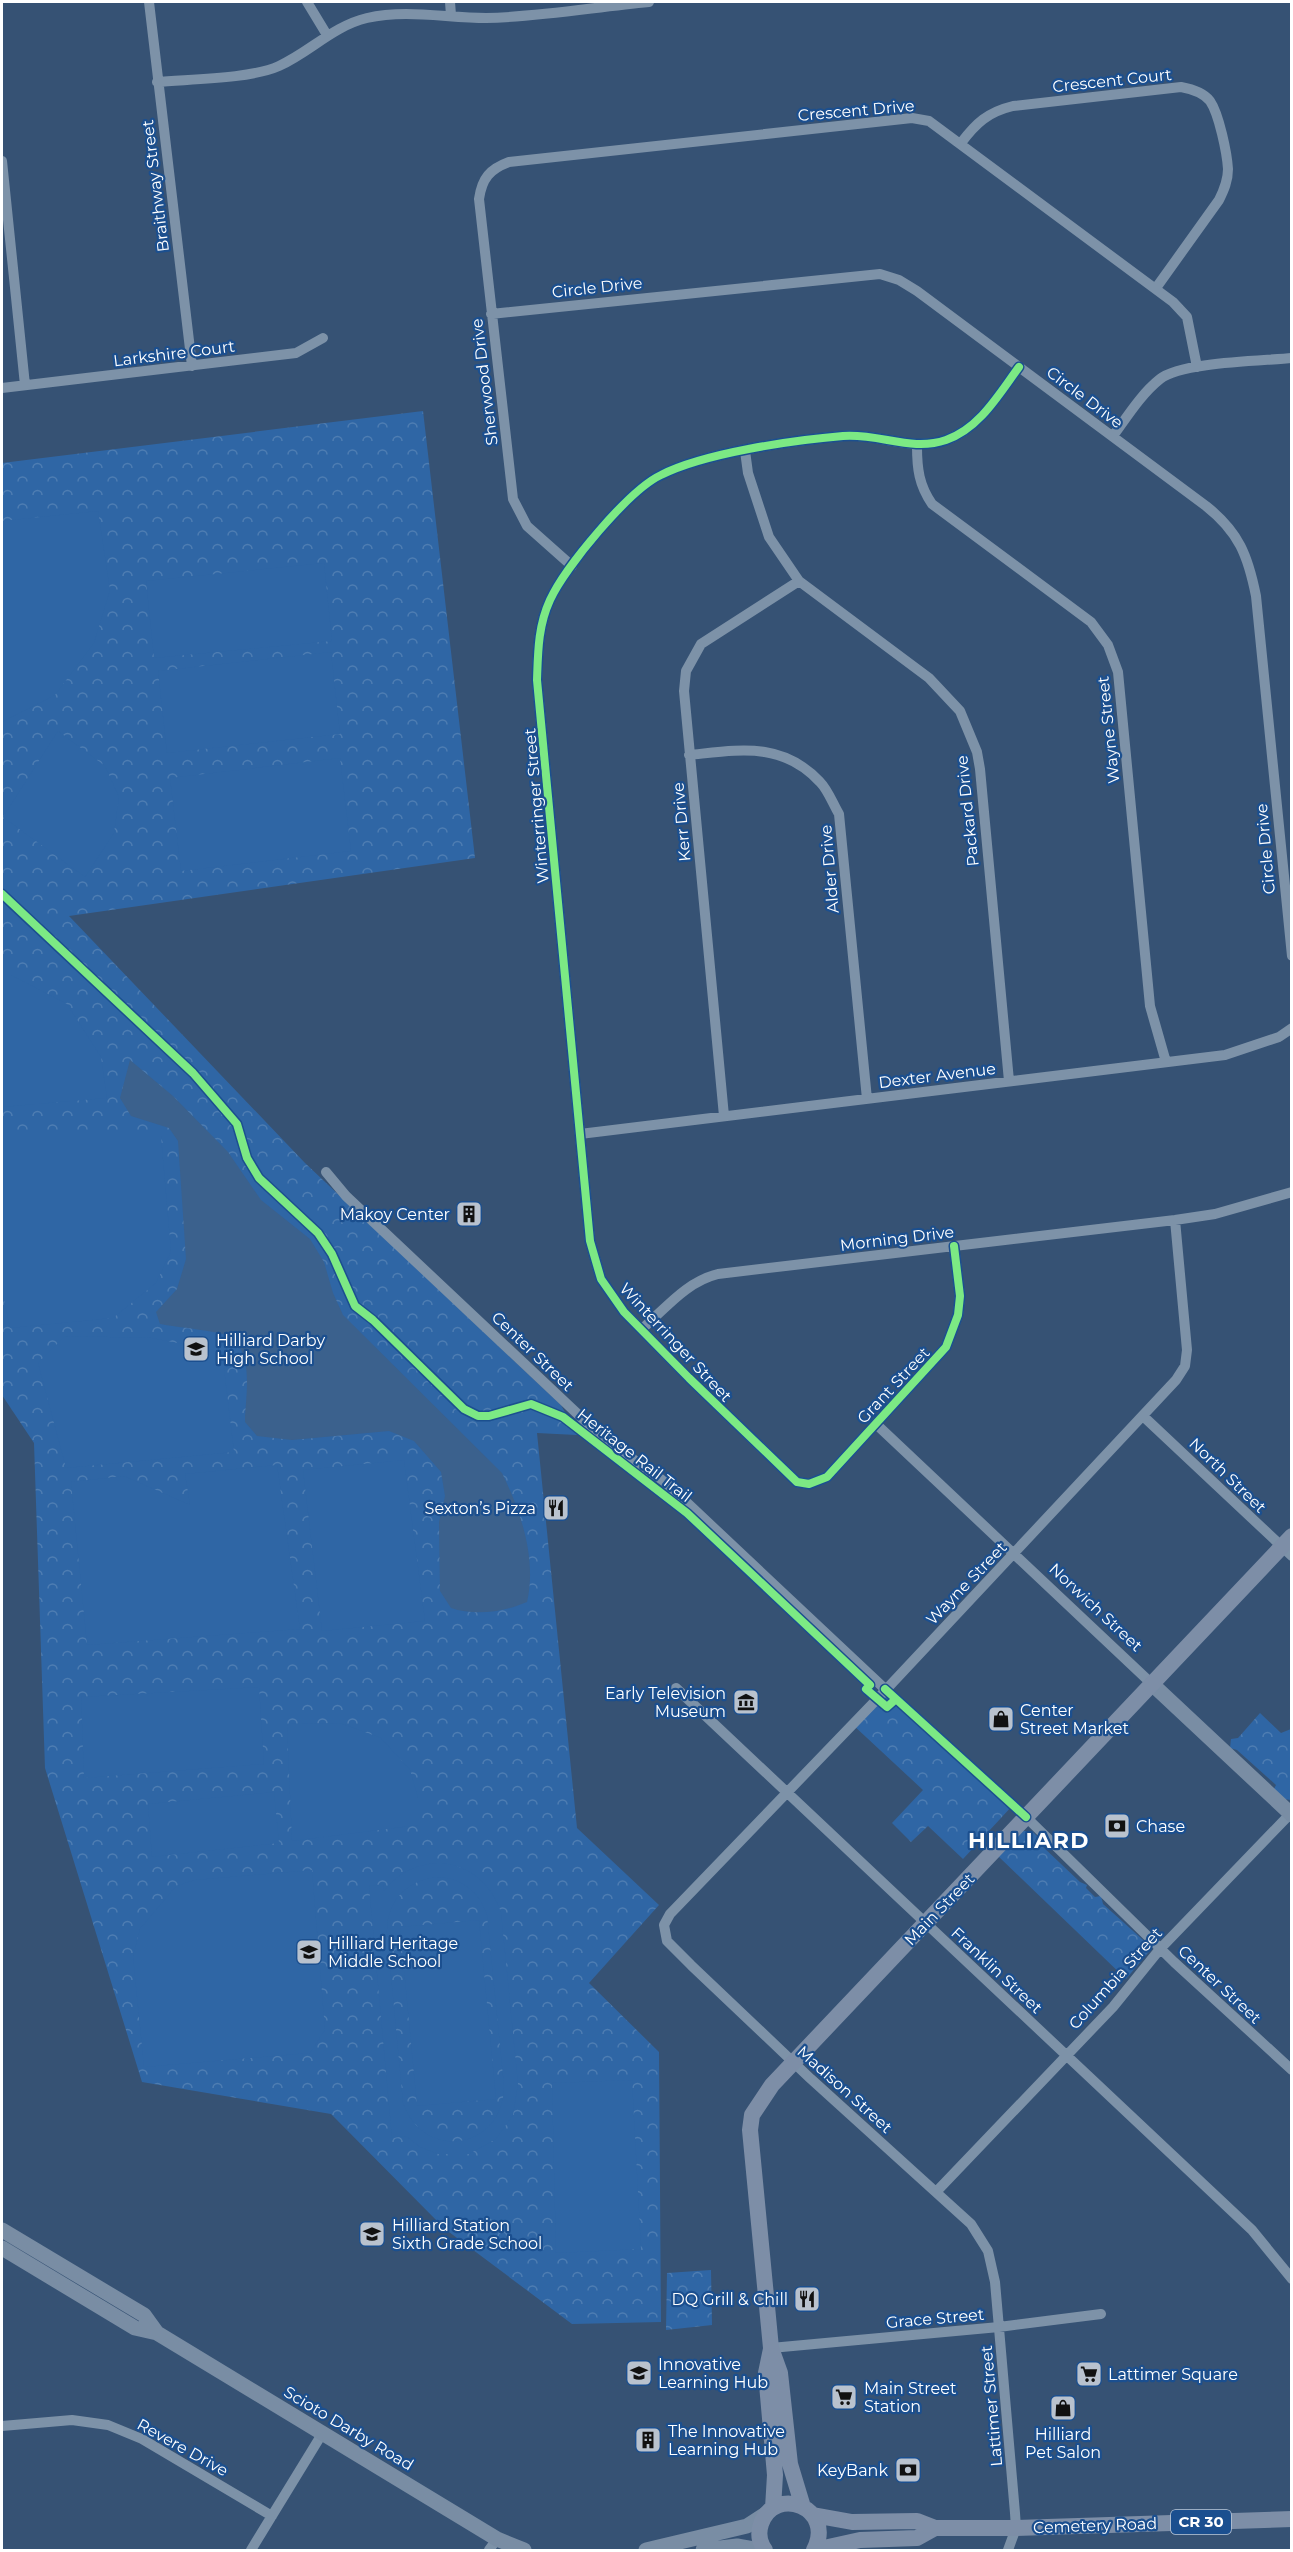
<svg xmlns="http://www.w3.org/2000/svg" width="1293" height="2552" font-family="Montserrat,sans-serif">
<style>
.park{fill:url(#park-crowns)}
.pitch{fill:#2f66a5;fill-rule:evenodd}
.water{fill:#3b618d}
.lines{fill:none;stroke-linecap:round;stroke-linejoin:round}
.street{stroke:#7d92a8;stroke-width:10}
.secondary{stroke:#798da4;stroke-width:15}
.primary{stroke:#7d8ea7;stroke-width:16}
.cycleway-casing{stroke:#1b4f8f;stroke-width:11}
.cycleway{stroke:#7ce984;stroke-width:8}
.labels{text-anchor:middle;stroke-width:4.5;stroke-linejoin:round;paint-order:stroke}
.shield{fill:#1b4f8f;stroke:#bbcadd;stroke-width:1.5}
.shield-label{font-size:15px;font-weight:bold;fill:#fff}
.street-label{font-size:16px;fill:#fff;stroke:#1b4f8f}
.poi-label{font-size:16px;fill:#fff;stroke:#1b4f8f;text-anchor:start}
.district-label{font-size:22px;font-weight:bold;letter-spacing:1.5px;fill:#fff;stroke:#1b4f8f}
</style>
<defs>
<pattern id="park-crowns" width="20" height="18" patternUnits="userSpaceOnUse" patternTransform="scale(1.5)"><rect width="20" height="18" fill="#2f66a5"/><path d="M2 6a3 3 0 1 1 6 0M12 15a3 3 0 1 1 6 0" fill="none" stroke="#4e7db2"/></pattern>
</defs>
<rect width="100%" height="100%" fill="#365274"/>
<path class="park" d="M423,411L475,858L69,916L305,1163L561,1405L577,1435L537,1433L577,1828L659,1905L589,1983L659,2052L661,2322L572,2324L445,2229L331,2114L142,2082L45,1768L34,1443L2,1395V463Z
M885,1689L1013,1805L963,1859L928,1826L911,1842L892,1823L923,1790L852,1724Z
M1260,1713L1281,1733L1291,1729V1800L1284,1799L1274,1789L1276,1785L1237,1750L1230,1748L1231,1739L1238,1738Z
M1022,1831H1032L1042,1841L1041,1845L1080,1882L1087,1885L1086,1888L1095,1897L1101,1896L1103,1904L1152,1948L1126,1979L998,1856Z
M711,2270L712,2325L666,2330L667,2273Z"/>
<path class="pitch" d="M98,511L110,590L94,643L55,695L2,722V521Z
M324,563L332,641L154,658L146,581Z
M331,652L340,734L167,753L158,671Z
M58,731L105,766L119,797L114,833L85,877L3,817Z
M340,758L351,851L181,871L170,778Z
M2,975H11L67,1004L101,1057L107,1098L2,1107Z
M2,1136H161L171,1251L156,1283L113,1318L10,1328L2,1290Z
M65,1336L152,1338L222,1352L234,1452L66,1468L38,1363Z
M404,1460L425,1621L322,1631L303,1470Z
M277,1465L300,1629L87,1645L71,1482L124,1476L190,1505L185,1474Z
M259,1687L264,1764L84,1778L81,1697Z
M340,1723L381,1738L410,1770L418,1798V1825L292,1841L287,1724Z
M274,1792L279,1843L152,1857L148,1804Z
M442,1863C472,1867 491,1884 501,1912L518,2084L513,2115L496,2139L469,2154H438L420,2147L406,2136L392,2138L369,1886L383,1884L384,1891C399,1872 418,1863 442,1863ZM441,1877C464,1880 480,1893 487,1915L504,2086C504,2149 424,2163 403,2103L387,1933C386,1900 409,1878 441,1877Z
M312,1870L325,2030L310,2053L144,2067L133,1956L140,1929L176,1886L195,1880Z
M479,1920L496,2099L417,2106L400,1927Z
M632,2080L641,2249L556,2253L552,2083Z"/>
<path class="water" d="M130,1060L173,1096L228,1152L261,1200L310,1239L324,1262L333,1293L343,1315L502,1473C521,1512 537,1559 527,1602C504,1612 475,1616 451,1608L440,1591L439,1522L445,1496L441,1472L414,1441L389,1431L292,1440L257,1436L245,1422C245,1398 255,1353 230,1337C222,1331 174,1327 160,1324L156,1312L177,1289L186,1259L178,1141L169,1128L131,1116L120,1098Z"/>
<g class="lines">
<path class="street" d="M149,2L192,366
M307,2L327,35
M450,2L451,15
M157,82C190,79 250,79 279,66C310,52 333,26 367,18C406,9 446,18 486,18C540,17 595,7 649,2
M961,143C976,123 988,112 1013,106L1181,87C1192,89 1203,92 1210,101C1219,114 1227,153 1228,169C1228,181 1224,190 1219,200L1156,288
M2,161L25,385
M491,314L880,274L899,280L917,291L1206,506C1239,532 1248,556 1256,596L1292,956
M2,388L296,353L323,338
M1113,436C1127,417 1141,394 1160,379C1181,362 1262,361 1292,358
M917,446C917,469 919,485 932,504L1091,622L1108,645L1118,672L1150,1006L1166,1062
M745,451L748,473L769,537L799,581L929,678L960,711L977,752L980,769L1009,1081
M572,566L527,526L513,499L479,199C482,178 490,169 509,162L912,118L929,121L1173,302L1187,317L1197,367
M689,755C739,750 782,741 820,782C828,790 833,804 839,814L867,1099
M724,1116L684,691L686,671L701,644L799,581
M580,1134L1225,1055L1279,1037L1292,1028
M326,1172L346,1196L601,1436L665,1482L885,1689
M954,1246L960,1296L958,1315L946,1347L827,1477L809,1484L797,1482L689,1378L624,1312L601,1279L590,1241L537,680C538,652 538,626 550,600C565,567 629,490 661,475C704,453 794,440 843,436C880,433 911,452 946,440C980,428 999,394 1019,367
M642,1329C666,1308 686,1282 718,1274L1175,1220L1215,1214L1292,1192
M1143,1416L1292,1556
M876,1424L1152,1684
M676,1688L1252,2230L1292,2279
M1026,1817L1174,1962L1292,2070
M937,2191L1113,2007L1160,1949L1292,1812
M771,2348L999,2327L1101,2314
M2,2426L72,2420L108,2425L142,2439L272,2516
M251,2550L322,2434
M489,2550L497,2539
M1008,2550L1016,2528L1015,2513L995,2282L988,2251L971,2224L811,2079L691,1965L667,1941L664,1925L670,1914L881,1695L1176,1380L1185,1366L1187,1350L1175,1220"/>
<path class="secondary" d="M1152,1684L1292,1815
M2,2230L144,2315L157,2333
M2,2248L135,2328L157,2333L497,2539L524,2550
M646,2550L747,2526L767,2513
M703,2550L737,2546L760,2550"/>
<path class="primary" d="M771,2349L766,2373L775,2475L773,2508
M803,2507L790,2464L780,2373L771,2348L750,2130L752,2115L772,2085L1292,1536
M813,2515L852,2522L917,2521L935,2528H1016L1292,2519
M765,2550C759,2542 758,2533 761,2524C775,2484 836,2508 814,2550
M815,2550L860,2540L917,2538L935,2528"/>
<defs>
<path id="cycleway" d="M2,894L193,1073L237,1124L247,1158L259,1178L318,1233L332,1254L355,1306L373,1320L464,1409L478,1416H489L531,1404L563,1417L687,1513L870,1685L866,1689L887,1707L896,1699
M954,1246L960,1296L958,1315L946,1347L827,1477L809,1484L797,1482L689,1378L624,1312L601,1279L590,1241L537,680C538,652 538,626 550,600C565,567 629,490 661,475C704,453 794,440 843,436C880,433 911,452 946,440C980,428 999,394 1019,367
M885,1689L1026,1817"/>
</defs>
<use href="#cycleway" class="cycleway-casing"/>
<use href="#cycleway" class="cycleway"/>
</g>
<defs>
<symbol id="building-square" viewBox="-11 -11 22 22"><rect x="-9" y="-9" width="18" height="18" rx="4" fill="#b9c2ce" stroke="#1b4f8f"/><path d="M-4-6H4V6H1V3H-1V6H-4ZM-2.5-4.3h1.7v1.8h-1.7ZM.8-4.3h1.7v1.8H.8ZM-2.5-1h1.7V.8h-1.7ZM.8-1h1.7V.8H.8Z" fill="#111"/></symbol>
<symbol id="school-square" viewBox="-11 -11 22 22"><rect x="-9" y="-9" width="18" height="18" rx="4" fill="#b9c2ce" stroke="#1b4f8f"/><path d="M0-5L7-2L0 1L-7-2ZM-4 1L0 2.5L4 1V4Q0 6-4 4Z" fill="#111"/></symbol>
<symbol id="restaurant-square" viewBox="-11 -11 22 22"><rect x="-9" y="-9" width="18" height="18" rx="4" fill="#b9c2ce" stroke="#1b4f8f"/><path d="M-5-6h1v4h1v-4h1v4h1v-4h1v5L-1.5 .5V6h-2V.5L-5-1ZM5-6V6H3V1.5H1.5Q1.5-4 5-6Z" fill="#111"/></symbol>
<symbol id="museum-square" viewBox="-11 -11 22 22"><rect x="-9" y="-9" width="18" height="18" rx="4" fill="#b9c2ce" stroke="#1b4f8f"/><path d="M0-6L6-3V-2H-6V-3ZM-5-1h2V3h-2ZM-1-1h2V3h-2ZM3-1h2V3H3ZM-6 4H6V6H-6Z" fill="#111"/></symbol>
<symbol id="shop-square" viewBox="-11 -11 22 22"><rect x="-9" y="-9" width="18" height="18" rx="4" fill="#b9c2ce" stroke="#1b4f8f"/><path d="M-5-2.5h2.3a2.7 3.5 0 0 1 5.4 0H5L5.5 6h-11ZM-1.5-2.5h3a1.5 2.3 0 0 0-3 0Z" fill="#111"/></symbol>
<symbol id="bank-square" viewBox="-11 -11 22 22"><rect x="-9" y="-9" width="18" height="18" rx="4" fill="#b9c2ce" stroke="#1b4f8f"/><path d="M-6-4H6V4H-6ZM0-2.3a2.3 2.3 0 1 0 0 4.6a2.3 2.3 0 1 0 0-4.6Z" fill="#111"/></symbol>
<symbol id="supermarket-square" viewBox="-11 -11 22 22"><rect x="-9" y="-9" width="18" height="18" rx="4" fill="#b9c2ce" stroke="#1b4f8f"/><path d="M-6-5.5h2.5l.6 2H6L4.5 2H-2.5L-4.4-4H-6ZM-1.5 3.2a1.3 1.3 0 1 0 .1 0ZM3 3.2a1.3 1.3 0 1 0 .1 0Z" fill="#111"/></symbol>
</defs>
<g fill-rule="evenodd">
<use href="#building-square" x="454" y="1199" width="30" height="30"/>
<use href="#school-square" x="181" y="1334" width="30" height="30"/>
<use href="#restaurant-square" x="541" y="1493" width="30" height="30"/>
<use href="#museum-square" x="731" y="1687" width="30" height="30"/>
<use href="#shop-square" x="986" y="1704" width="30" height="30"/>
<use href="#bank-square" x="1102" y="1811" width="30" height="30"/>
<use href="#school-square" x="294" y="1937" width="30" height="30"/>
<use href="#school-square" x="357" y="2219" width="30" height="30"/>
<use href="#restaurant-square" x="792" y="2284" width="30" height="30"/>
<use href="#school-square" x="624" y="2358" width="30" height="30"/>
<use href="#supermarket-square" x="1074" y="2359" width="30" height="30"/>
<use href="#supermarket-square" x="829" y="2382" width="30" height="30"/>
<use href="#shop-square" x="1048" y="2393" width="30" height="30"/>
<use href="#building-square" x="633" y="2425" width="30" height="30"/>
<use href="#bank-square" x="893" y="2455" width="30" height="30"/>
</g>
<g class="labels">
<rect class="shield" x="1171" y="2510" width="60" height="24" rx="4.5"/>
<g class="shield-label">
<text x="1201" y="2527">CR 30</text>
</g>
<g class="street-label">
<text transform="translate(1112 80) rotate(-6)" y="6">Crescent Court</text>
<text transform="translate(856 110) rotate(-5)" y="6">Crescent Drive</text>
<text transform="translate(155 186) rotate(-97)" y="6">Braithway Street</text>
<text transform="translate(597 287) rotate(-6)" y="6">Circle Drive</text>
<text transform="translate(174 353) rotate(-7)" y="6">Larkshire Court</text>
<text transform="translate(484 382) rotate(-97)" y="6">Sherwood Drive</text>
<text transform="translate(1085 397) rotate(37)" y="6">Circle Drive</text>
<text transform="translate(1108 730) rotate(-96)" y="6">Wayne Street</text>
<text transform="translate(536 806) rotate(-95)" y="6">Winterringer Street</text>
<text transform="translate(967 811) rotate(-96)" y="6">Packard Drive</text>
<text transform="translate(681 822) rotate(-95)" y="6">Kerr Drive</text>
<text transform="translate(1265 849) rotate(-95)" y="6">Circle Drive</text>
<text transform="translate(829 869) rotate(-95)" y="6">Alder Drive</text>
<text transform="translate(937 1075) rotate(-7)" y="6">Dexter Avenue</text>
<text transform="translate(897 1238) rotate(-7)" y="6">Morning Drive</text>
<text transform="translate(676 1342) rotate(47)" y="6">Winterringer Street</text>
<text transform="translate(533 1351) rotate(44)" y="6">Center Street</text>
<text transform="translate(893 1385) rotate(-47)" y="6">Grant Street</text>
<text transform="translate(635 1455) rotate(38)" y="6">Heritage Rail Trail</text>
<text transform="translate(1228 1475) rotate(44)" y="6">North Street</text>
<text transform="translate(966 1583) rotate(-46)" y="6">Wayne Street</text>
<text transform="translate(1096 1607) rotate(43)" y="6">Norwich Street</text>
<text transform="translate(939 1909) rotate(-46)" y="6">Main Street</text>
<text transform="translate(997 1970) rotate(43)" y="6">Franklin Street</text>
<text transform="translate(1115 1978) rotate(-48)" y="6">Columbia Street</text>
<text transform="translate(1220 1984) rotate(43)" y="6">Center Street</text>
<text transform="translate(845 2089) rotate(42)" y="6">Madison Street</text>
<text transform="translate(935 2318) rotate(-5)" y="6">Grace Street</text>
<text transform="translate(991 2406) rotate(-95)" y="6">Lattimer Street</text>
<text transform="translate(349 2428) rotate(31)" y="6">Scioto Darby Road</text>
<text transform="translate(183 2447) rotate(29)" y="6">Revere Drive</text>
<text transform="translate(1095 2525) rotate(-2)" y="6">Cemetery Road</text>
</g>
<g class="poi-label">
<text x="450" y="1220" text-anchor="end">Makoy Center</text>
<text x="216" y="1346">Hilliard Darby<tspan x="216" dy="18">High School</tspan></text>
<text x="536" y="1514" text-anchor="end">Sexton’s Pizza</text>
<text x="726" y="1699" text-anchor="end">Early Television<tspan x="726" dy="18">Museum</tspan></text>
<text x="1020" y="1716">Center<tspan x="1020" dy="18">Street Market</tspan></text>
<text x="1136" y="1832">Chase</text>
<text x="328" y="1949">Hilliard Heritage<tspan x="328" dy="18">Middle School</tspan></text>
<text x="392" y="2231">Hilliard Station<tspan x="392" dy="18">Sixth Grade School</tspan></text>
<text x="788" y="2305" text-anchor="end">DQ Grill &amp; Chill</text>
<text x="658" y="2370">Innovative<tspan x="658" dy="18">Learning Hub</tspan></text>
<text x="1108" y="2380">Lattimer Square</text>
<text x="864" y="2394">Main Street<tspan x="864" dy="18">Station</tspan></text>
<text x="668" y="2437">The Innovative<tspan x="668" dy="18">Learning Hub</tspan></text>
<text x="1063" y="2440" text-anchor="middle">Hilliard<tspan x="1063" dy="18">Pet Salon</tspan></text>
<text x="888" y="2476" text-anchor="end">KeyBank</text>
</g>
<g class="district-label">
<text x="1029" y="1848">HILLIARD</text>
</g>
</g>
<rect width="1293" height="2552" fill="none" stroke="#ffffff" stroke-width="6"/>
</svg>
